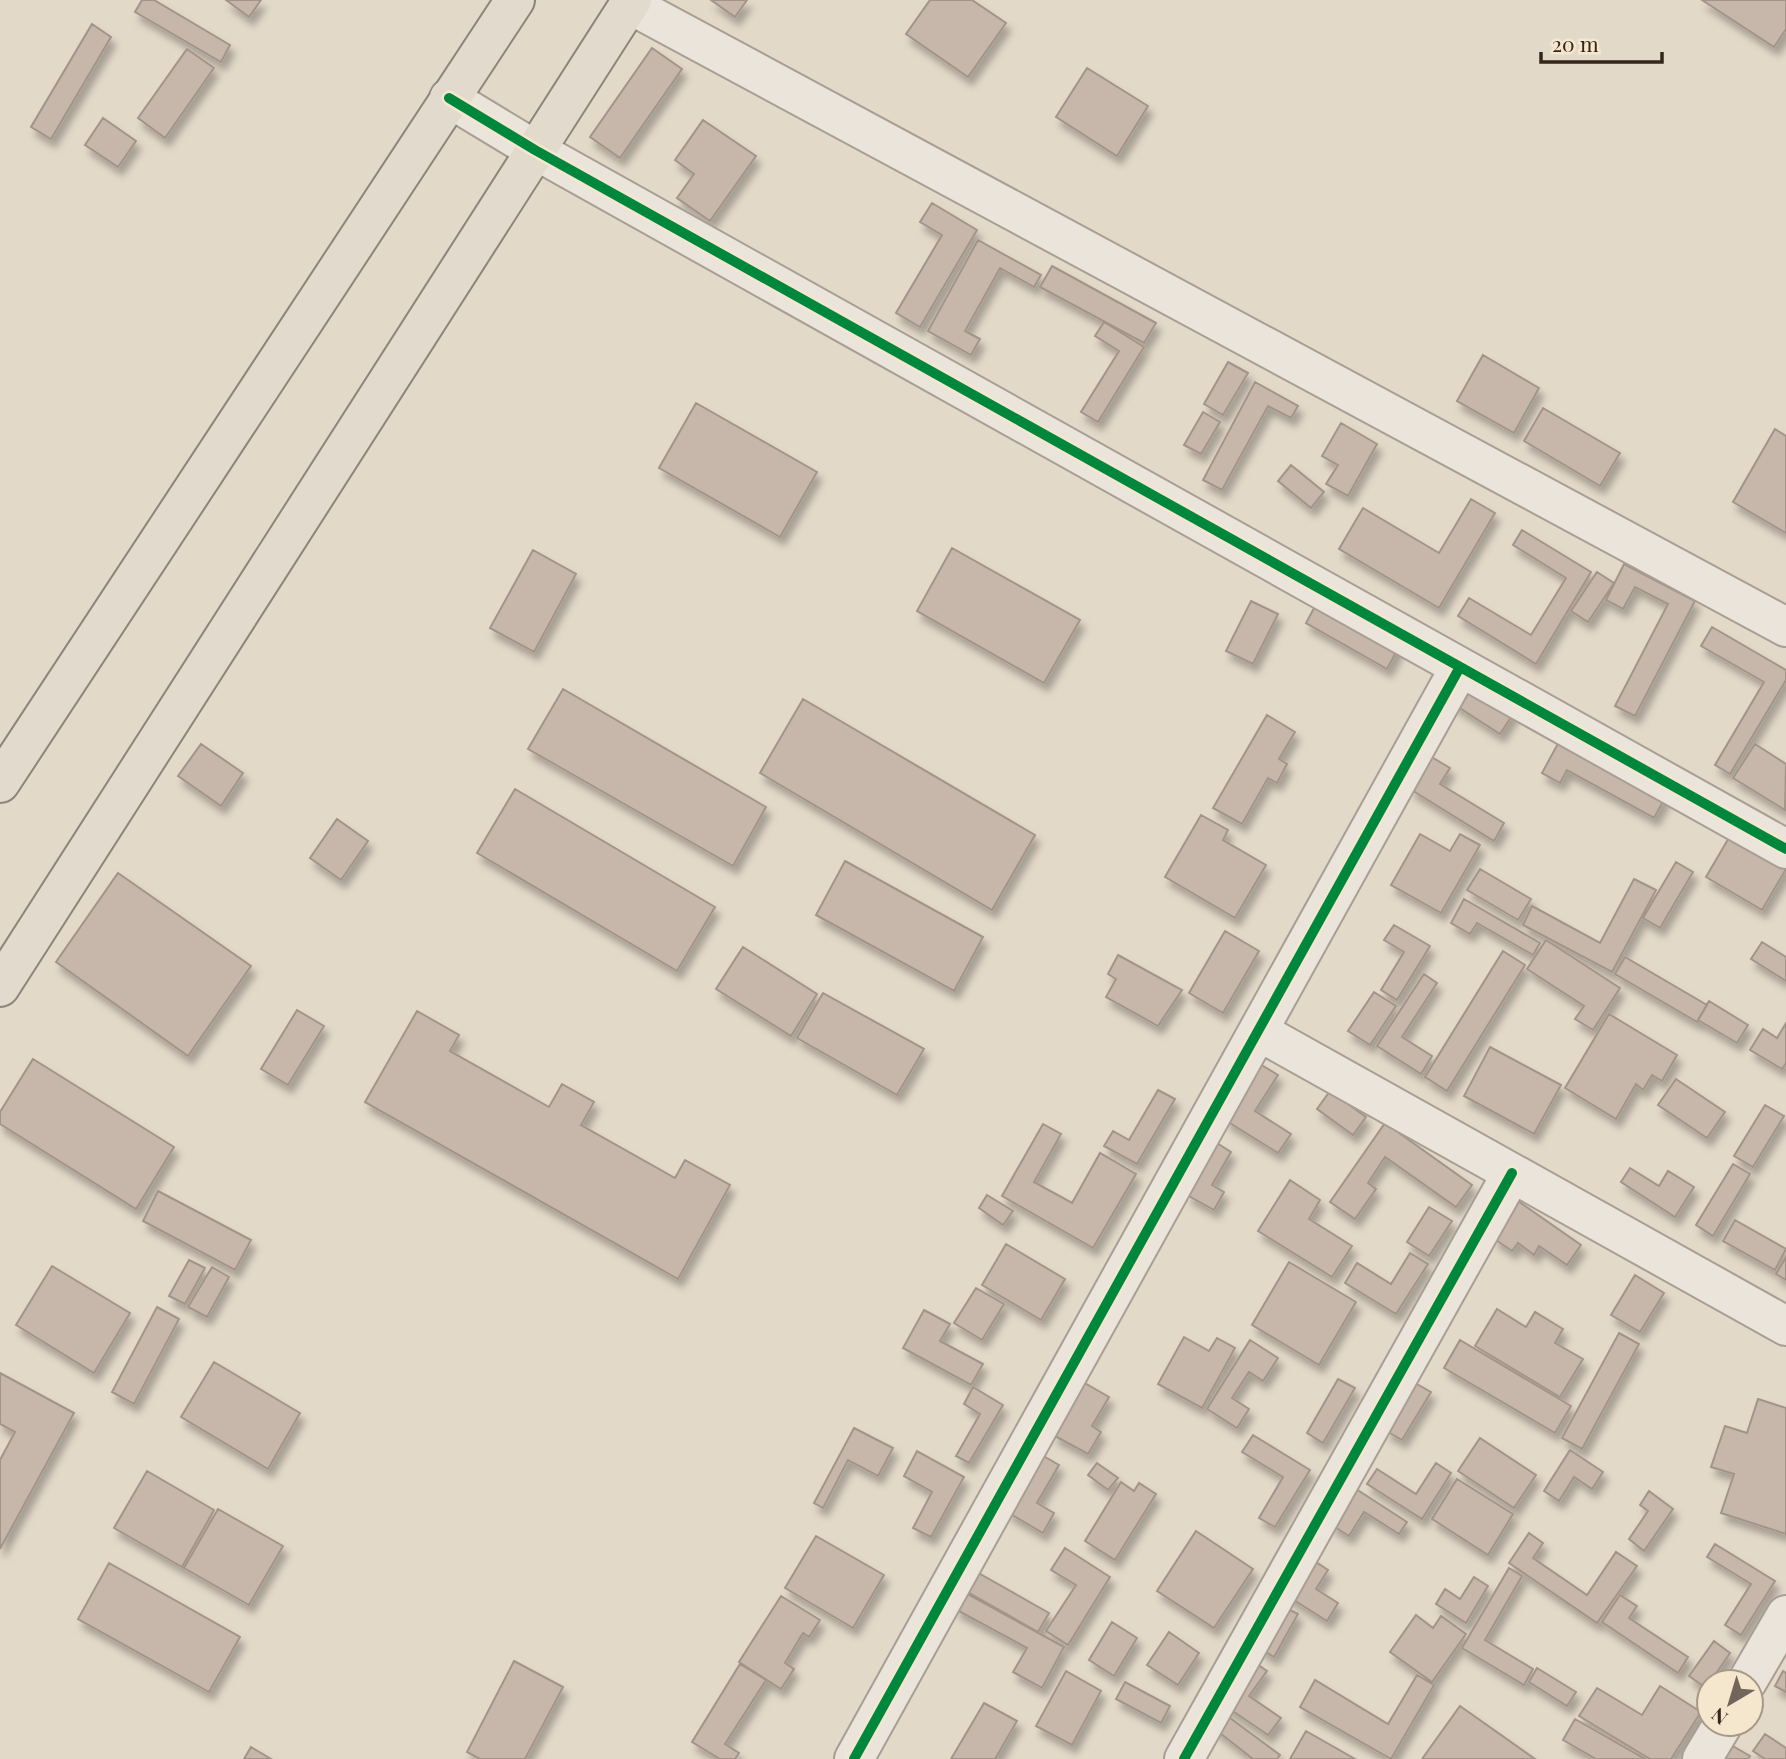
<svg xmlns="http://www.w3.org/2000/svg" width="1786" height="1759" font-family="'Playfair Display',serif">
<style>
.building{fill:#c6b7aa;stroke:#a39489;stroke-width:2;filter:url(#shadow)}
.lines{fill:none;stroke-linecap:round;stroke-linejoin:round}
.minor-casing{stroke:#a89e93;stroke-width:42}
.major-casing{stroke:#8d847a;stroke-width:42}
.minor{stroke:#ebe4db;stroke-width:38}
.major{stroke:#e2dacc;stroke-width:38}
.cycleway-casing{stroke:#f5e6ce;stroke-width:15}
.cycleway{stroke:#00873e;stroke-width:10}
</style>
<defs>
<filter id="shadow"><feDropShadow dx="4.5" dy="8" stdDeviation="3.5" flood-color="#0004"/></filter>
</defs>
<rect width="100%" height="100%" fill="#e3d9c9"/>
<path class="building" d="M142,0H154L230,45L221,62L135,12Z
M226,0H261L249,17Z
M711,0H747L735,17Z
M930,0H972L1006,23L968,77L906,34Z
M1702,0H1786V29L1774,47Z
M92,24L111,37L51,139L31,127Z
M652,48L682,69L620,158L590,137Z
M187,49L214,68L165,138L138,118Z
M1087,68L1148,106L1117,156L1056,117Z
M103,118L136,141L118,167L85,145Z
M703,120L756,156L710,221L677,198L694,174L675,160Z
M932,203L977,230L920,327L896,313L942,235L920,222Z
M978,240L1041,275L1034,287L1000,268L965,331L980,339L971,355L928,331Z
M1052,266L1156,323L1144,343L1040,287Z
M1104,322L1144,347L1098,422L1081,412L1119,351L1095,336Z
M1483,355L1539,388L1514,433L1457,401Z
M1228,362L1248,373L1223,415L1204,404Z
M1255,382L1298,406L1291,418L1268,406L1222,490L1203,480Z
M696,403L817,472L780,537L659,468Z
M1543,408L1620,453L1600,486L1524,441Z
M1203,412L1220,422L1201,454L1184,445Z
M1341,423L1377,444L1348,496L1326,484L1338,465L1322,456Z
M1775,429L1786,436V533L1733,502Z
M1291,465L1324,492L1311,508L1278,481Z
M1471,499L1495,513L1439,608L1339,549L1363,508L1439,553Z
M1522,530L1591,572L1536,664L1458,616L1469,598L1531,635L1566,578L1513,545Z
M952,548L1080,620L1044,683L917,611Z
M533,550L576,574L534,652L490,628Z
M1624,564L1695,601L1635,716L1615,706L1668,604L1635,587L1623,609L1606,600Z
M1597,572L1614,583L1588,622L1571,611Z
M1320,597L1401,643L1387,669L1306,623Z
M1251,601L1278,614L1253,664L1226,651Z
M1712,627L1786,670V680L1730,774L1715,765L1764,682L1701,646Z
M1466,681L1515,711L1500,734L1452,703Z
M563,689L766,807L733,866L528,749Z
M803,699L1035,835L992,910L760,773Z
M1267,715L1295,732L1279,759L1287,764L1277,783L1268,778L1242,824L1213,808Z
M1561,738L1666,796L1654,818L1567,770L1560,783L1542,773Z
M201,744L243,773L221,806L178,776Z
M1755,744L1786,764L1785,810L1733,778Z
M1430,756L1450,768L1440,784L1504,823L1494,841L1410,789Z
M515,789L715,907L677,971L477,853Z
M1201,815L1228,830L1223,840L1266,865L1235,918L1165,877Z
M337,819L368,841L341,880L310,858Z
M1734,829L1786,859V869L1762,910L1706,877Z
M1420,834L1450,851L1460,834L1480,845L1441,913L1391,885Z
M845,861L983,937L954,991L816,915Z
M1676,862L1693,872L1660,928L1643,918Z
M1480,869L1531,899L1518,920L1467,890Z
M118,873L251,966L188,1056L56,962Z
M1634,879L1656,890L1612,972L1523,925L1532,906L1600,943Z
M1464,899L1540,943L1533,955L1477,923L1470,934L1451,923Z
M1394,925L1430,946L1397,1000L1381,990L1404,952L1384,940Z
M1225,931L1259,951L1223,1013L1189,993Z
M1546,940L1620,988L1593,1030L1575,1019L1584,1006L1527,969Z
M1762,942L1786,957V981L1751,959Z
M743,947L817,994L791,1036L716,989Z
M1503,951L1525,965L1447,1091L1425,1077Z
M1118,955L1182,990L1158,1026L1106,997L1116,979L1108,974Z
M1625,957L1707,1005L1697,1022L1615,974Z
M1424,974L1437,983L1402,1037L1432,1056L1421,1074L1377,1046Z
M1374,992L1396,1006L1370,1045L1348,1031Z
M823,993L924,1049L897,1095L797,1038Z
M1709,1001L1748,1025L1737,1043L1698,1020Z
M297,1010L324,1026L288,1085L261,1069Z
M417,1011L459,1035L450,1051L549,1107L562,1084L594,1102L581,1125L675,1178L685,1160L730,1185L678,1279L365,1102Z
M1609,1014L1677,1055L1662,1081L1652,1075L1643,1090L1636,1084L1616,1119L1565,1088Z
M1786,1023V1063L1782,1069L1750,1050L1763,1029L1777,1038Z
M1490,1047L1561,1085L1534,1134L1464,1096Z
M33,1059L174,1147L136,1209L0,1124V1112Z
M1260,1064L1278,1075L1255,1111L1291,1134L1278,1153L1225,1120Z
M1676,1079L1725,1112L1707,1138L1658,1105Z
M1158,1090L1175,1099L1137,1164L1104,1146L1113,1131L1129,1140Z
M1330,1091L1366,1117L1353,1135L1317,1109Z
M1765,1105L1784,1116L1753,1167L1734,1156Z
M1385,1123L1472,1185L1456,1207L1385,1157L1368,1183L1376,1189L1355,1219L1330,1202Z
M1043,1124L1061,1134L1034,1182L1072,1203L1100,1153L1136,1174L1093,1248L1002,1196Z
M1217,1143L1231,1152L1212,1185L1224,1192L1214,1210L1187,1195Z
M1733,1164L1750,1174L1713,1236L1696,1225Z
M1630,1168L1659,1186L1668,1171L1694,1187L1675,1217L1621,1182Z
M1290,1180L1320,1200L1309,1219L1352,1246L1332,1277L1258,1231Z
M158,1191L251,1240L235,1270L143,1221Z
M987,1195L1013,1211L1003,1225L979,1208Z
M1518,1201L1581,1245L1567,1265L1539,1246L1534,1255L1518,1243L1512,1251L1493,1238Z
M1429,1207L1452,1221L1429,1256L1407,1242Z
M1735,1220L1786,1249L1775,1270L1723,1241Z
M1006,1244L1065,1279L1041,1320L982,1285Z
M1410,1253L1428,1264L1396,1314L1345,1283L1357,1263L1391,1284Z
M1786,1257V1280L1776,1274Z
M189,1260L205,1268L185,1304L169,1296Z
M1289,1262L1356,1302L1319,1365L1252,1325Z
M52,1266L130,1313L94,1373L16,1325Z
M212,1267L229,1277L207,1317L188,1307Z
M1635,1275L1664,1293L1640,1332L1611,1315Z
M976,1288L1004,1304L982,1340L954,1323Z
M157,1307L179,1319L134,1404L112,1392Z
M1497,1309L1526,1327L1535,1312L1563,1329L1555,1343L1583,1359L1560,1397L1475,1346Z
M924,1310L950,1324L940,1341L983,1364L971,1385L903,1348Z
M1619,1333L1639,1344L1582,1449L1562,1438Z
M1184,1337L1209,1351L1217,1338L1235,1348L1202,1408L1158,1384Z
M1250,1340L1278,1358L1263,1381L1249,1372L1232,1398L1249,1409L1237,1428L1207,1409Z
M1460,1340L1571,1406L1555,1433L1444,1368Z
M214,1362L300,1413L268,1469L181,1417Z
M0,1373L74,1413L0,1549V1460L15,1432L0,1424Z
M1338,1379L1355,1388L1323,1443L1307,1433Z
M1083,1382L1109,1397L1092,1426L1101,1432L1088,1454L1053,1435Z
M1415,1383L1431,1392L1402,1440L1386,1431Z
M973,1387L1003,1405L969,1463L956,1456L980,1414L964,1404Z
M1758,1399L1786,1408V1534L1721,1513L1734,1474L1711,1467L1725,1426L1747,1433Z
M854,1428L893,1448L878,1476L848,1460L823,1508L814,1503Z
M1253,1435L1310,1470L1275,1527L1259,1518L1283,1477L1242,1452Z
M1480,1438L1536,1475L1514,1508L1458,1471Z
M1570,1450L1603,1472L1592,1489L1574,1477L1559,1501L1544,1491Z
M917,1451L964,1477L931,1537L913,1528L932,1492L904,1476Z
M1040,1454L1059,1465L1037,1503L1054,1513L1043,1533L1007,1512Z
M1097,1463L1118,1478L1108,1490L1088,1475Z
M1436,1463L1451,1473L1422,1519L1367,1484L1377,1469L1416,1494Z
M147,1471L214,1510L182,1567L114,1528Z
M1457,1479L1513,1514L1488,1555L1432,1519Z
M1121,1482L1134,1491L1139,1483L1156,1494L1115,1560L1085,1541Z
M1353,1487L1407,1522L1399,1534L1364,1512L1349,1536L1330,1524Z
M1649,1491L1673,1509L1644,1551L1629,1539L1648,1511L1640,1505Z
M218,1509L283,1546L249,1605L184,1568Z
M1196,1531L1253,1569L1214,1628L1157,1591Z
M1529,1533L1543,1543L1533,1558L1587,1595L1616,1552L1637,1566L1597,1623L1509,1563Z
M816,1536L884,1575L853,1628L785,1588Z
M1715,1544L1775,1581L1741,1635L1725,1625L1751,1584L1707,1557Z
M1065,1548L1110,1577L1068,1645L1046,1631L1076,1585L1051,1570Z
M1310,1558L1328,1570L1316,1589L1338,1603L1327,1621L1286,1595Z
M109,1563L240,1637L209,1692L78,1619Z
M1509,1568L1522,1576L1485,1640L1533,1669L1524,1685L1462,1648Z
M975,1571L1049,1613L1038,1632L964,1590Z
M1474,1577L1488,1586L1466,1623L1436,1604L1445,1589L1460,1599Z
M964,1592L1064,1647L1042,1688L1013,1672L1027,1648L955,1609Z
M1620,1595L1637,1606L1629,1618L1688,1657L1678,1673L1602,1622Z
M781,1596L820,1620L809,1637L803,1633L785,1663L794,1669L781,1689L739,1662Z
M1282,1606L1298,1614L1274,1657L1259,1648Z
M1416,1615L1433,1628L1441,1616L1466,1634L1432,1682L1390,1652Z
M1112,1622L1137,1638L1114,1676L1089,1660Z
M1169,1632L1199,1653L1178,1685L1147,1665Z
M1714,1641L1730,1653L1706,1688L1689,1676Z
M1251,1660L1267,1671L1249,1696L1281,1718L1268,1735L1221,1703Z
M514,1661L563,1687L525,1759H480L467,1752Z
M740,1664L766,1680L725,1744L739,1753L735,1759H720L692,1742Z
M1537,1668L1576,1692L1567,1706L1529,1682Z
M1066,1671L1101,1691L1072,1745L1036,1726Z
M1783,1671L1786,1673V1692L1775,1686Z
M1417,1675L1434,1685L1391,1759L1300,1707L1315,1680L1388,1724Z
M1125,1682L1170,1706L1161,1723L1116,1699Z
M1660,1686L1701,1712L1671,1759H1650L1579,1716L1597,1688L1642,1715Z
M984,1703L1017,1721L995,1759H951Z
M1460,1706L1535,1759H1422Z
M1222,1712L1280,1755L1277,1759H1253L1211,1726Z
M1575,1719L1645,1759H1596L1563,1740Z
M1306,1731L1355,1759H1290Z
M1765,1734L1786,1748V1759H1765L1753,1751Z
M1731,1745L1750,1756L1748,1759H1723Z
M251,1747L271,1759H244Z"/>
<g class="lines">
<defs>
<path id="minor" d="M629,4L1786,627
M449,98L535,150L1786,849
M1258,1031L1786,1326
M1747,1682L1786,1615
M854,1759L1460,667
M1184,1759L1512,1173
M1702,1759L1723,1724"/>
<path id="major" d="M0,783L515,0
M0,987L632,0"/>
</defs>
<use href="#minor" class="minor-casing"/>
<use href="#major" class="major-casing"/>
<use href="#minor" class="minor"/>
<use href="#major" class="major"/>
<defs>
<path id="cycleway" d="M449,98L535,150L1786,849
M854,1759L1460,667
M1184,1759L1512,1173"/>
</defs>
<use href="#cycleway" class="cycleway-casing"/>
<use href="#cycleway" class="cycleway"/>
</g>
<g transform="translate(1730 1703) rotate(218)"><circle r="33" fill="#f5e6ce" stroke="#a89987" stroke-width="2"/>
<path d="M0-5L12 26L0 18L-12 26Z" fill="#726559"/>
<text y="-10" font-size="19" font-weight="bold" text-anchor="middle" fill="#35261c">N</text>
</g>
<path d="M1541 52v10h121v-10" fill="none" stroke="#35261c" stroke-width="3.5"/>
<text x="1552" y="52" font-size="21" fill="#35261c" stroke="#f5e6ce" stroke-width="5" paint-order="stroke">20 m</text>
</svg>
